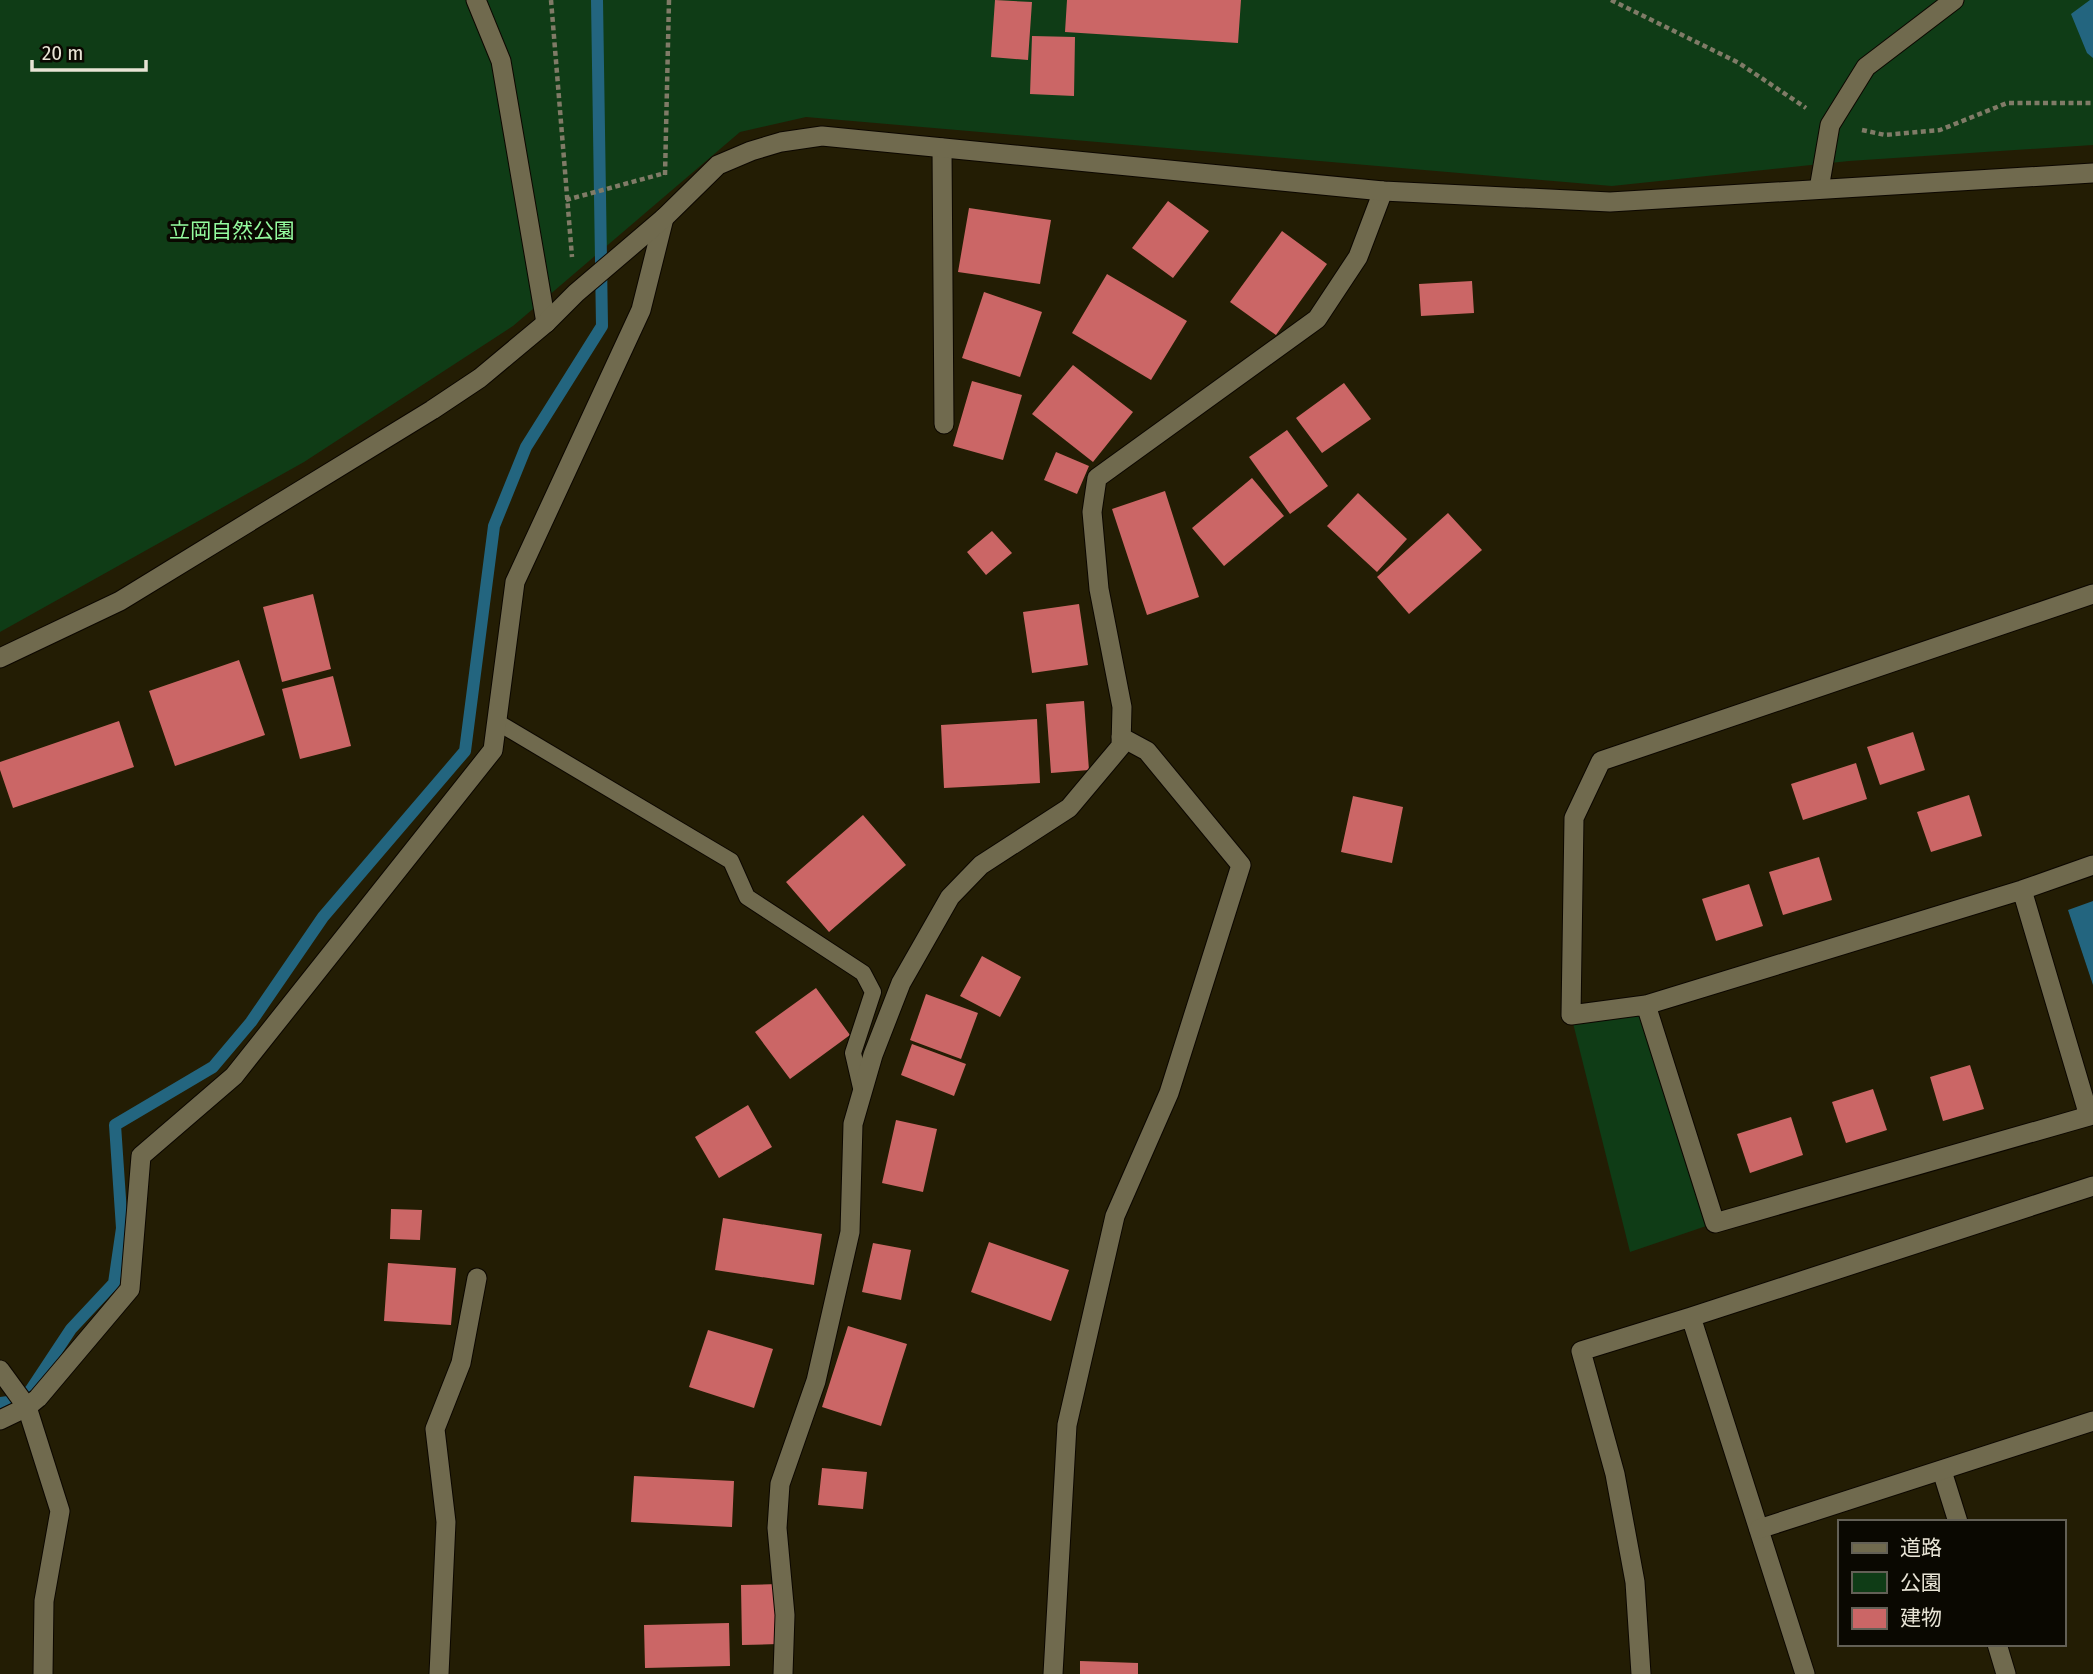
<svg xmlns="http://www.w3.org/2000/svg" width="2093" height="1674" font-family="'Fira Sans Condensed','Noto Sans JP',sans-serif">
<style>
.green{fill:#0f3c16}
.water{fill:#23657f}
.lines{fill:none;stroke-linecap:round;stroke-linejoin:round}
.stream{stroke:#23657f;stroke-width:12}
.building{fill:#cb6666}
.service-casing{stroke:#0c0700;stroke-width:18}
.minor-casing{stroke:#0c0700;stroke-width:21}
.tertiary-casing{stroke:#0c0700;stroke-width:21}
.path{stroke:#807b67;stroke-width:4.5;stroke-dasharray:5 3.5;stroke-linecap:butt}
.service{stroke:#706a4e;stroke-width:16}
.minor{stroke:#706a4e;stroke-width:19}
.tertiary{stroke:#706a4e;stroke-width:19}
.labels{text-anchor:middle;stroke-width:7;stroke-linejoin:round;paint-order:stroke}
.park-label{font-size:21px;fill:#94fb9e;stroke:#0a0801}
</style>
<rect width="100%" height="100%" fill="#231d04"/>
<path class="green" d="M0,0H2093V145L1849,161L1612,186L806,117L740,132L513,326L304,462L0,632Z
M1646,1005L1715,1223L1630,1252L1571,1015Z"/>
<path class="water" d="M2090,0H2093V58L2087,53L2071,14Z
M2093,901V985L2068,910Z"/>
<g class="lines">
<path class="stream" d="M0,1403L8,1402L30,1391L71,1329L114,1283L122,1228L115,1125L213,1067L251,1022L323,917L465,751L494,526L526,447L602,326L597,0"/>
</g>
<path class="building" d="M995,0L1032,2L1028,60L991,57Z
M1067,0H1241L1238,43L1065,32Z
M1032,36L1075,37L1074,96L1030,94Z
M1168,201L1209,231L1173,278L1132,248Z
M969,208L1051,220L1040,284L958,272Z
M1282,231L1327,264L1276,335L1230,302Z
M1107,274L1187,321L1151,380L1072,333Z
M1472,281L1474,313L1421,316L1419,284Z
M984,292L1042,312L1020,377L962,358Z
M1073,365L1133,412L1093,462L1032,414Z
M972,381L1022,395L1003,460L953,446Z
M1344,383L1371,419L1322,453L1296,418Z
M1287,430L1328,486L1290,514L1249,457Z
M1056,452L1089,466L1077,494L1044,480Z
M1252,478L1284,516L1224,566L1192,528Z
M1165,491L1199,597L1147,615L1112,509Z
M1358,493L1407,539L1377,572L1327,526Z
M1448,513L1482,550L1409,614L1377,577Z
M992,531L1012,553L986,575L967,552Z
M313,594L331,669L282,682L263,607Z
M1079,604L1088,665L1032,673L1023,612Z
M239,660L265,735L175,766L149,691Z
M333,676L351,746L300,759L282,689Z
M1084,701L1089,770L1051,773L1046,704Z
M1037,719L1040,783L944,788L941,725Z
M119,721L134,767L13,808L0,770V762Z
M1913,732L1925,770L1880,785L1867,747Z
M1856,763L1867,799L1803,820L1791,784Z
M1969,795L1982,836L1931,852L1917,812Z
M1353,796L1403,807L1392,863L1341,852Z
M863,815L906,865L829,932L786,882Z
M1819,857L1832,900L1783,915L1769,872Z
M1749,884L1763,926L1716,941L1702,899Z
M982,956L1021,977L1000,1017L960,996Z
M816,988L850,1035L790,1079L755,1032Z
M926,994L978,1013L961,1059L910,1040Z
M912,1044L966,1064L954,1096L901,1075Z
M1970,1065L1984,1109L1943,1121L1930,1077Z
M1873,1089L1887,1130L1846,1143L1832,1102Z
M748,1105L772,1147L719,1178L695,1137Z
M1791,1117L1803,1155L1750,1173L1737,1134Z
M896,1120L937,1129L923,1192L882,1183Z
M391,1209L422,1210L420,1240L390,1239Z
M723,1218L822,1234L814,1285L715,1270Z
M989,1242L1069,1270L1051,1321L971,1292Z
M873,1243L911,1250L901,1300L862,1292Z
M388,1263L456,1268L451,1325L384,1321Z
M848,1326L907,1344L881,1426L822,1407Z
M708,1330L773,1349L754,1408L689,1387Z
M822,1468L867,1472L863,1509L818,1505Z
M634,1476L734,1481L732,1527L631,1522Z
M778,1584V1644L742,1645L741,1585Z
M729,1623L730,1666L645,1668L644,1625Z
M1080,1661L1138,1663V1674H1080Z"/>
<g class="lines">
<defs>
<path id="service" d="M497,722L731,861L747,897L863,973L873,992L853,1053L862,1092"/>
<path id="minor" d="M476,0L501,61L546,323
M942,148L944,424
M1819,189L1830,125L1866,67L1954,0
M2093,594L1601,761L1574,818L1571,1015L1646,1005L2022,890L2093,865
M1646,1005L1715,1223L2089,1116L2022,890
M1691,1317L1805,1674
M0,1370L27,1407L38,1398L130,1289L141,1156L234,1076L493,750L515,582L641,310L664,218
M0,1420L27,1407L60,1511L44,1601L43,1674
M1942,1471L1958,1522
M1997,1644L2006,1674
M439,1674L446,1522L435,1429L461,1363L477,1278
M783,1674L785,1615L777,1528L780,1484L816,1381L850,1232L853,1124L873,1055L901,983L950,897L981,865L1069,808L1121,746L1122,707L1099,589L1092,512L1097,478L1317,319L1358,257L1383,191
M1053,1674L1067,1425L1115,1216L1169,1093L1241,865L1147,751L1121,737
M1641,1674L1635,1582L1615,1474L1581,1351L1691,1317L2093,1186"/>
<path id="tertiary" d="M0,658L120,601L432,410L480,378L546,323L576,293L664,218L718,165L751,151L781,142L822,136L1383,191L1610,202L2093,173
M1759,1529L2093,1421"/>
</defs>
<use href="#service" class="service-casing"/>
<use href="#minor" class="minor-casing"/>
<use href="#tertiary" class="tertiary-casing"/>
<path class="path" d="M551,0L572,257
M1611,0L1739,63L1806,108
M1862,130L1885,135L1940,130L2007,103H2093
M665,175L669,0
M566,200L665,173"/>
<use href="#service" class="service"/>
<use href="#minor" class="minor"/>
<use href="#tertiary" class="tertiary"/>
</g>
<g class="labels">
<g class="park-label">
<text x="232" y="238">立岡自然公園</text>
</g>
</g>
<rect x="1838" y="1520" width="228" height="126" fill="#0a0801" stroke="#636056" stroke-width="2"/>
<rect x="1852" y="1543" width="35" height="10" fill="#706a4e" stroke="#636056" stroke-width="2"/>
<text x="1900" y="1555" font-size="21" fill="#e8e4d5">道路</text>
<rect x="1852" y="1572" width="35" height="21" fill="#0f3c16" stroke="#636056" stroke-width="2"/>
<text x="1900" y="1590" font-size="21" fill="#e8e4d5">公園</text>
<rect x="1852" y="1608" width="35" height="21" fill="#cb6666" stroke="#636056" stroke-width="2"/>
<text x="1900" y="1625" font-size="21" fill="#e8e4d5">建物</text>
<path d="M32 60v10h114v-10" fill="none" stroke="#e8e4d5" stroke-width="3.5"/>
<text x="42" y="60" font-size="21" fill="#e8e4d5" stroke="#0a0801" stroke-width="5" paint-order="stroke">20 m</text>
</svg>
